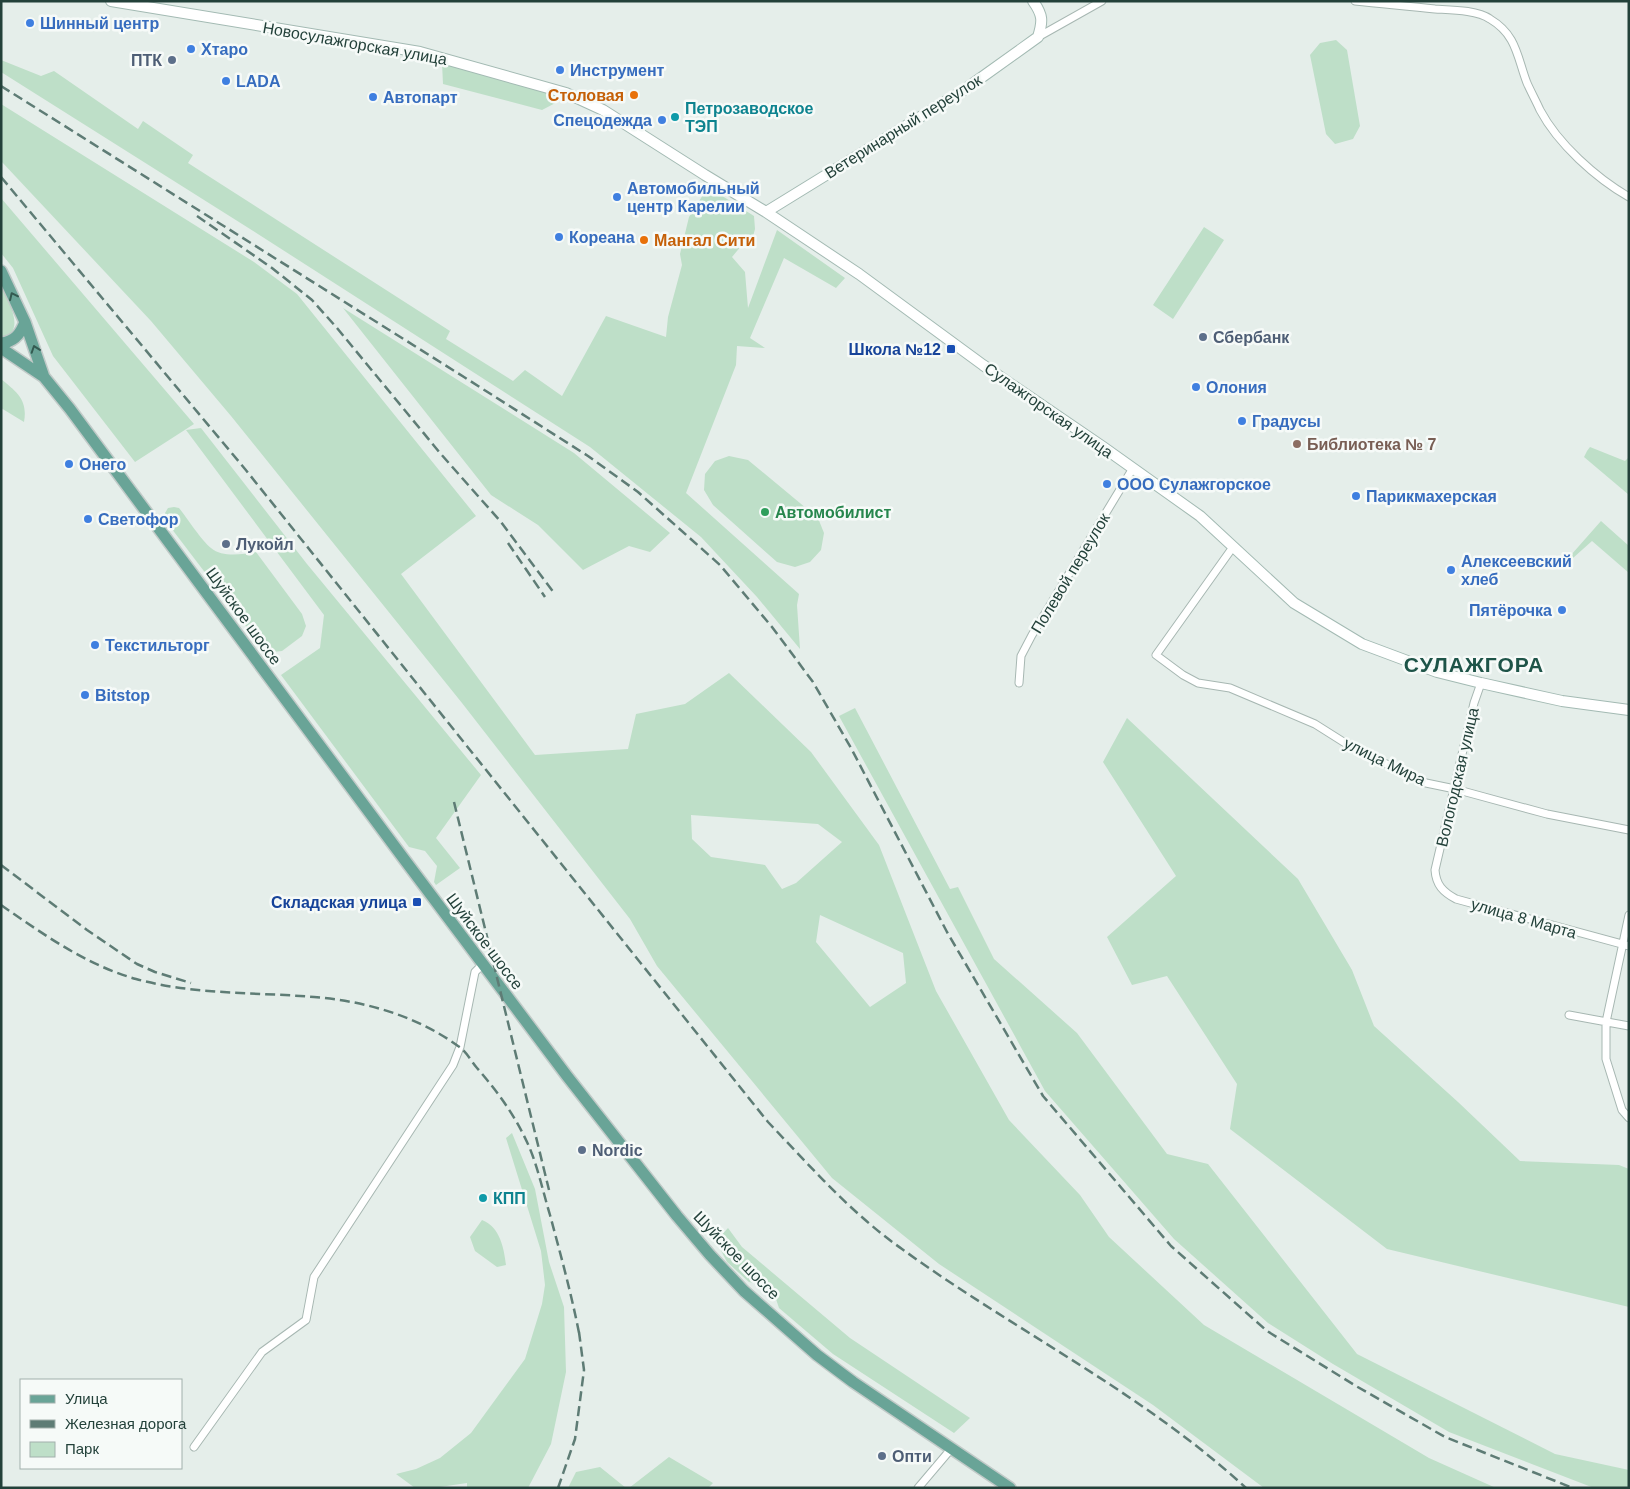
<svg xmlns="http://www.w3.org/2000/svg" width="1630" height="1489" font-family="Arial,sans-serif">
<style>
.green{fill:#bedfc8;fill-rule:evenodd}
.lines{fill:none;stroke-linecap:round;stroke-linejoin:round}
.minor-casing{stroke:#a7b7b2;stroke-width:9}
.secondary-casing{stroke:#a3bab3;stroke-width:12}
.primary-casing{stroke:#c1cac8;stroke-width:14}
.minor{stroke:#fff;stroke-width:7}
.secondary{stroke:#fff;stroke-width:10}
.primary{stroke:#69a497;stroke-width:11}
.rail{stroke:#5e7c75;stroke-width:2.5;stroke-dasharray:10 5;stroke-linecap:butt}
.oneway{stroke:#345a51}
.shop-dot{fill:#3f7fe0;stroke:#f6faf8;stroke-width:2}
.service-dot{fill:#5c6f8a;stroke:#f6faf8;stroke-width:2}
.food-dot{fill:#e8710a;stroke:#f6faf8;stroke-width:2}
.culture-dot{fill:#0f9aa8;stroke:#f6faf8;stroke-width:2}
.transit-dot{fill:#1a4fb4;stroke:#f6faf8;stroke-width:2}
.education-dot{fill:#8d6e63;stroke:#f6faf8;stroke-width:2}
.leisure-dot{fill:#2e9e5b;stroke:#f6faf8;stroke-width:2}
.labels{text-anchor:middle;stroke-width:5;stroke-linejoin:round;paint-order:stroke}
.shop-label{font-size:16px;font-weight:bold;fill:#366cbe;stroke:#f6faf8;text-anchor:start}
.street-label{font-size:16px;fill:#23413a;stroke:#f6faf8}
.service-label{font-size:16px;font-weight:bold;fill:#4e5e75;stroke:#f6faf8;text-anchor:start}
.food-label{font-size:16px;font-weight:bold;fill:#c56008;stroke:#f6faf8;text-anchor:end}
.culture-label{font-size:16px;font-weight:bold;fill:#0d838f;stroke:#f6faf8;text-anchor:start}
.transit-label{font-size:16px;font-weight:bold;fill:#164399;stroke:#f6faf8;text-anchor:end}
.education-label{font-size:16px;font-weight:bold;fill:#785e54;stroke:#f6faf8;text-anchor:start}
.leisure-label{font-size:16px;font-weight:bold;fill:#27864d;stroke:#f6faf8;text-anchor:start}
.district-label{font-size:21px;font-weight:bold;letter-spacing:1px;fill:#1e5448;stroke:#f6faf8}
</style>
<rect width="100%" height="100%" fill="#e5eeea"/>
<path class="green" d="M1336,40L1347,50L1360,126L1353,139L1335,144L1326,134L1310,55L1320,43Z
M1,60L41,76L54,71L138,129L143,121L193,155L188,163L450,331L446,339L513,381L525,370L562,396L606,316L666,337L668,317L682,265L680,254L689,217L708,187L754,216L755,229L752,240L742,245L732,257L745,272L748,308L777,230L845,278L836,288L784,258L750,338L765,348L737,346L736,365L686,493L799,594L797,605L800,649L757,597L701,537L590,447L261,236L1,72Z
M442,63L565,98L542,110L443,84Z
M1,104L254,262L297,294L476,516L401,574L535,755L628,749L636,714L685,704L729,673L811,752L879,845L936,991L1009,1120L1080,1195L1109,1237L1204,1325L1429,1458L1496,1488H1264L1153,1405L939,1264L832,1178L657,966L630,919L462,703L231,416L151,321L1,161ZM691,815L818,824L842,842L796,883L782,889L765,865L711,857L692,839ZM820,915L903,953L906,983L870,1007L816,942Z
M1,198L194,424L135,462L53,356L13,268L1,253Z
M1204,227L1224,240L1173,319L1153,305Z
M1,286C7,299 28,333 1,337Z
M343,308L574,453L670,533L650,552L629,546L583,570L538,525L491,495Z
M1,379C17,392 28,400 24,422L1,408Z
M201,428L307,564L481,775L436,838L460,868L436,885L434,882L437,866L425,851L409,847L281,675L320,648L324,615L186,430Z
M1590,447L1625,461L1629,457V495L1584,457L1587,451Z
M729,456L748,460L818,518L824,533L821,550L810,562L795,567L777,562L713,505L704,490L705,474L715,461Z
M174,507L179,508C187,518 202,541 211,548C223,558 243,554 256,552L302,614L306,626L302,636L282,651L273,652L264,650L165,520V513L168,508Z
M1601,521L1629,546V573L1592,541L1573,558L1571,555Z
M855,708L950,889L958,887L994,959L1077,1033L1167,1154L1208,1164L1357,1354L1555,1454L1629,1470V1488H1594L1449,1432L1333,1364L1268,1323L1174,1239L1045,1091L839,716Z
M1127,718L1298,879L1352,970L1374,1026L1458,1102L1520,1161L1619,1165L1629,1169V1307L1387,1249L1230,1129L1237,1084L1167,976L1132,985L1107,937L1176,876L1103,762Z
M512,1133L535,1189L549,1262L564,1307L566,1372L551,1444L528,1488H467V1483L433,1488H415L396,1474L416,1469L440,1458L471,1433L525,1359L542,1304L545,1285L541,1251L506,1138Z
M482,1220C500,1227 504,1248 506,1265L497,1267L475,1251L470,1237Z
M728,1228L742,1247L850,1338L970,1418L954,1433L833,1354L779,1308L772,1287L749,1282L727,1262L716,1241Z
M669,1457L713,1483L708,1488H629Z
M600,1467L626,1488H568L576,1472Z"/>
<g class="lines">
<defs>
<path id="minor" d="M1355,1C1382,4 1408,6 1435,9C1451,10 1477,10 1490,19C1517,35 1517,57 1527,83C1531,92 1536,101 1540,110C1558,144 1596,178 1629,197
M1038,37L1102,1
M1233,547L1156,655L1183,675L1198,683L1230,688L1315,724L1353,748L1426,783L1455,789L1547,814L1629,830
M1019,683L1021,656L1032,635L1133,468
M1481,683L1474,703L1435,870C1436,885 1443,892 1456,899L1629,946
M1629,915L1606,1022V1059L1622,1110L1629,1118
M1569,1015L1629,1026
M194,1447L262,1352L306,1320L314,1277L453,1065L460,1047L475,972L483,964
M918,1488L951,1449"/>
<path id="secondary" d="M111,1L420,52L566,93L603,110L705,175L766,212L859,274L983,365L1103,447L1200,516L1294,603L1362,644L1437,672L1481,683L1562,701L1629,710
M766,212L964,90L1038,37C1043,21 1043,15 1033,1"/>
<path id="primary" d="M1,271L25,322L44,377
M1,343C15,342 21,333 25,322
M1,348L44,377L70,409L404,859L567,1076L677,1216L710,1255L744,1291L817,1355L853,1382L1010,1488"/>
</defs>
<use href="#minor" class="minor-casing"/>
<use href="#secondary" class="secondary-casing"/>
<use href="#primary" class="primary-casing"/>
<use href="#minor" class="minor"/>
<use href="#secondary" class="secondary"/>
<use href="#primary" class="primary"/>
<path class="rail" d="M1,86L464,377L588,456L638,492L720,565L772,627L813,682L851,748L947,932L1043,1096L1171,1246L1267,1331L1356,1386L1445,1437L1573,1488
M1,177L245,469L768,1122C810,1166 852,1214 902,1249C1015,1331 1143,1393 1246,1488
M197,216L272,268L312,300L337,328L440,453L501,522L554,593
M508,543L545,597
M454,802L549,1190
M1,865L87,930L137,964L155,972L191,983
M1,905C43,934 86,965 136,979C194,995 255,992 314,997C365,1001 417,1016 458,1046C466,1051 471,1061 477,1068C497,1091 514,1114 527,1142C537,1163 543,1192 550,1215C561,1256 572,1296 580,1338
M558,1488L575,1439L584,1370L579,1332"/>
</g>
<defs><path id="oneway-chevron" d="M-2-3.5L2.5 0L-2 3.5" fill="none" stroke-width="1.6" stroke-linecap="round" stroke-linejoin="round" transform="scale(1.25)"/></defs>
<g class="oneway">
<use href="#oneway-chevron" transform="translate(13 296) rotate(-115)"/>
<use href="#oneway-chevron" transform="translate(35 349) rotate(-109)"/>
</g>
<g class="shop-dot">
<circle cx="30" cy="23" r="5"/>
<circle cx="191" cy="49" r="5"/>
<circle cx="560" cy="70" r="5"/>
<circle cx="226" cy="81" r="5"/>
<circle cx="373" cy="97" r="5"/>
<circle cx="662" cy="120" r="5"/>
<circle cx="617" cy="197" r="5"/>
<circle cx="559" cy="237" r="5"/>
<circle cx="1196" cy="387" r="5"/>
<circle cx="1242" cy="421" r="5"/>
<circle cx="69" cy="464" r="5"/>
<circle cx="1107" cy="484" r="5"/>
<circle cx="1356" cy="496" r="5"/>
<circle cx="88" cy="519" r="5"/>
<circle cx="1451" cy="570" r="5"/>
<circle cx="1562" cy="610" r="5"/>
<circle cx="95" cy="645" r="5"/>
<circle cx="85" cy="695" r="5"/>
</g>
<g class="service-dot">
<circle cx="172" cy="60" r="5"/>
<circle cx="1203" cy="337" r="5"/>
<circle cx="226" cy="544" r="5"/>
<circle cx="582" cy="1150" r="5"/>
<circle cx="882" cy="1456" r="5"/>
</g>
<g class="food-dot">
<circle cx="634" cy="95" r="5"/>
<circle cx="644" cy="240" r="5"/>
</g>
<g class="culture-dot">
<circle cx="675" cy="117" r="5"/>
<circle cx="483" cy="1198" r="5"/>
</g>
<g class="transit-dot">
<rect x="946" y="344" width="10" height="10" rx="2.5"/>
<rect x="412" y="897" width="10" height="10" rx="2.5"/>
</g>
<circle class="education-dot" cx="1297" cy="444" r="5"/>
<circle class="leisure-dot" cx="765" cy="512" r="5"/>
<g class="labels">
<g class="shop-label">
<text x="40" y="29">Шинный центр</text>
<text x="201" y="55">Хтаро</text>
<text x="570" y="76">Инструмент</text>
<text x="236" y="87">LADA</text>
<text x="383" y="103">Автопарт</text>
<text x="652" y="126" text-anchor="end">Спецодежда</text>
<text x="627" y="194">Автомобильный<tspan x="627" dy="18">центр Карелии</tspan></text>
<text x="569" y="243">Кореана</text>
<text x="1206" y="393">Олония</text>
<text x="1252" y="427">Градусы</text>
<text x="79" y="470">Онего</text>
<text x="1117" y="490">ООО Сулажгорское</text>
<text x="1366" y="502">Парикмахерская</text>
<text x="98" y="525">Светофор</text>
<text x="1461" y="567">Алексеевский<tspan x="1461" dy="18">хлеб</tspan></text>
<text x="1552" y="616" text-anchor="end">Пятёрочка</text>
<text x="105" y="651">Текстильторг</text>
<text x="95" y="701">Bitstop</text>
</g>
<g class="street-label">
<text transform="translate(355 43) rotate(10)" y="6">Новосулажгорская улица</text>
<text transform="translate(903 126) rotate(-32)" y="6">Ветеринарный переулок</text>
<text transform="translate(1049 410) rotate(35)" y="6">Сулажгорская улица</text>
<text transform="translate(1070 573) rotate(-59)" y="6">Полевой переулок</text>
<text transform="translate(244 616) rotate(54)" y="6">Шуйское шоссе</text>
<text transform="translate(1385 761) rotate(26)" y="6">улица Мира</text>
<text transform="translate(1457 777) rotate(-77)" y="6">Вологодская улица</text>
<text transform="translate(1524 918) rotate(16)" y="6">улица 8 Марта</text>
<text transform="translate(485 941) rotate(53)" y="6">Шуйское шоссе</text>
<text transform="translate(737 1255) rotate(46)" y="6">Шуйское шоссе</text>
</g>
<g class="service-label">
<text x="162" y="66" text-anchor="end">ПТК</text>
<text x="1213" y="343">Сбербанк</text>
<text x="236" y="550">Лукойл</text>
<text x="592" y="1156">Nordic</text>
<text x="892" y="1462">Опти</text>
</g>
<g class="food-label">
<text x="624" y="101">Столовая</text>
<text x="654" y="246" text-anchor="start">Мангал Сити</text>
</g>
<g class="culture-label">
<text x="685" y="114">Петрозаводское<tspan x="685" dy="18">ТЭП</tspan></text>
<text x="493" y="1204">КПП</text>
</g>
<g class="transit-label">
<text x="941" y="355">Школа №12</text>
<text x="407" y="908">Складская улица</text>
</g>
<g class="education-label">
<text x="1307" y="450">Библиотека № 7</text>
</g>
<g class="leisure-label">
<text x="775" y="518">Автомобилист</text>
</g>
<g class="district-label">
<text x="1474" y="672">СУЛАЖГОРА</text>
</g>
</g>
<rect width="1630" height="1489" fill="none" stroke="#23413a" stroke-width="5"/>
<rect x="20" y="1379" width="162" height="90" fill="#f6faf8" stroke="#a2b0ac"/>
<rect x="30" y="1395" width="25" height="8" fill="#69a497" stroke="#a2b0ac"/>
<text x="65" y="1404" font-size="15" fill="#23413a">Улица</text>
<rect x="30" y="1420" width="25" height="8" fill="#5e7c75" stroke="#a2b0ac"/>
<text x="65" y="1429" font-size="15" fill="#23413a">Железная дорога</text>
<rect x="30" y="1442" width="25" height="15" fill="#bedfc8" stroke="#a2b0ac"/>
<text x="65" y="1454" font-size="15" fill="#23413a">Парк</text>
</svg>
